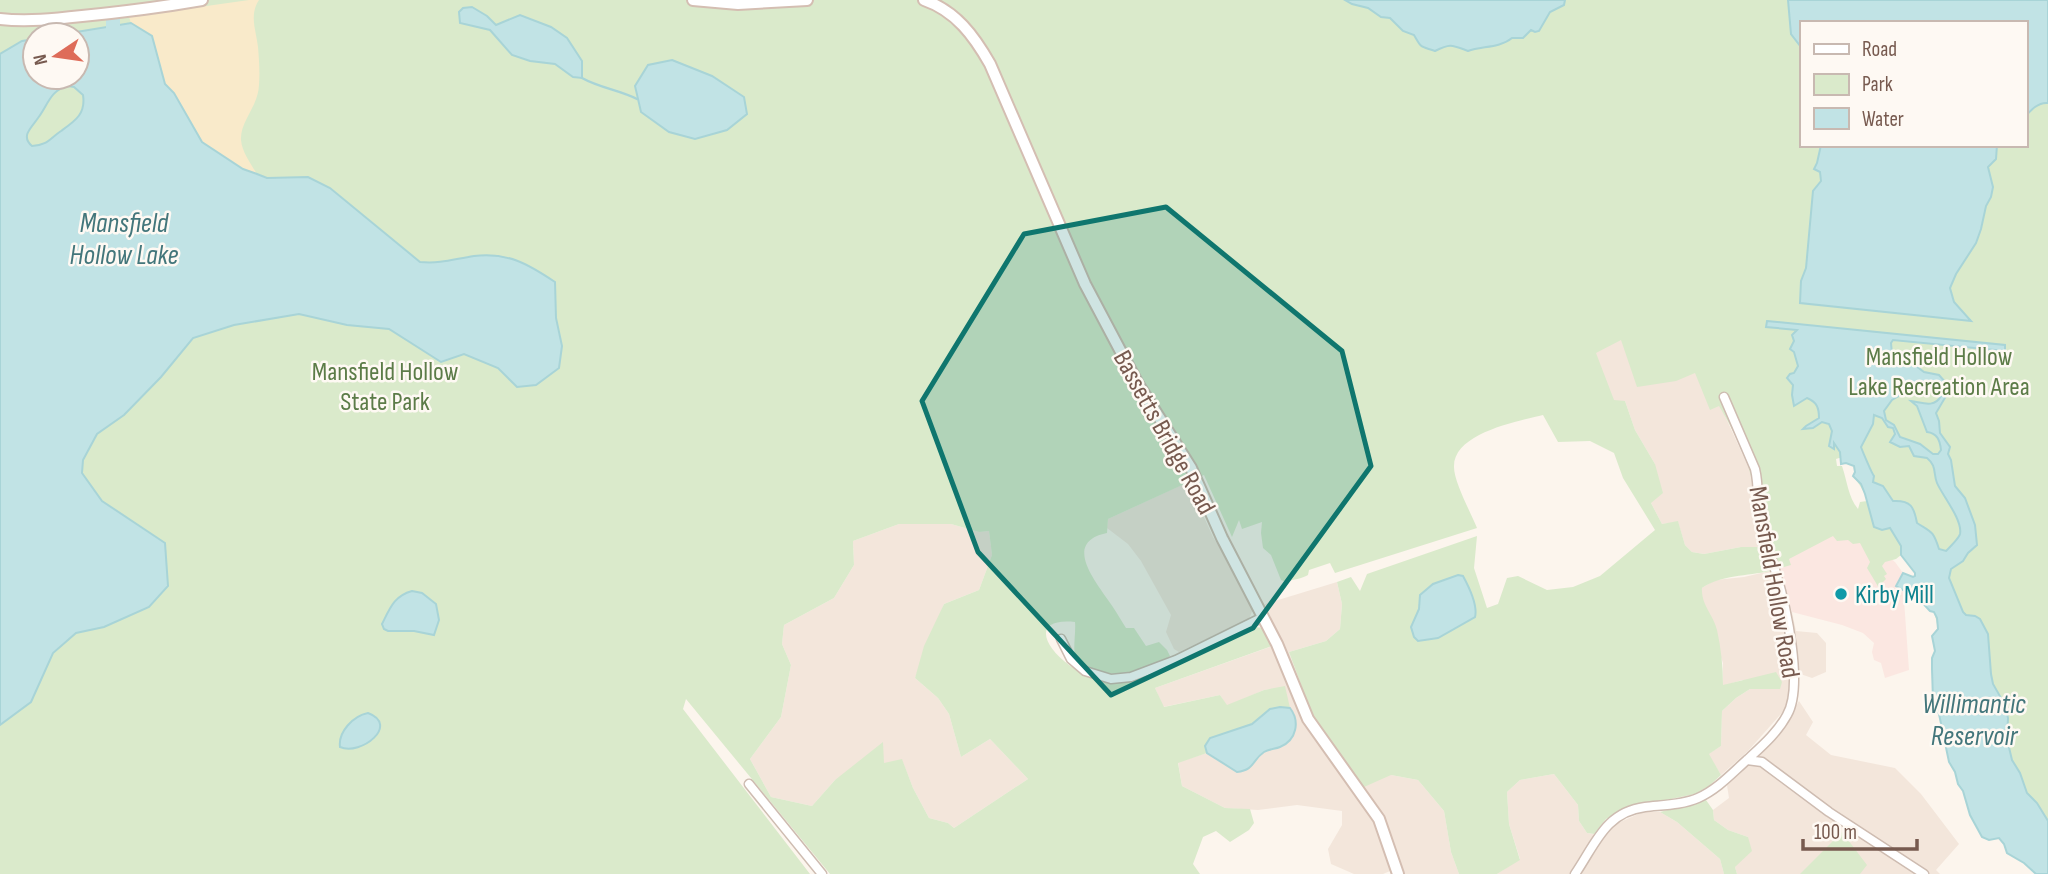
<svg xmlns="http://www.w3.org/2000/svg" width="2048" height="874" font-family="'Sofia Sans Condensed',sans-serif">
<style>
.residential{fill:#f3e6db}
.commercial{fill:#fbe7e1}
.green{fill:#daeacb;fill-rule:evenodd}
.sand{fill:#f9eaca}
.water{fill:#c1e3e5;stroke:#a8d4d7;stroke-width:2;fill-rule:evenodd}
.lines{fill:none;stroke-linecap:round;stroke-linejoin:round}
.stream{stroke:#a8d4d7;stroke-width:2.5}
.river{stroke:#c1e3e5;stroke-width:14}
.street-casing{stroke:#cebcb1;stroke-width:11}
.secondary-casing{stroke:#d4beb2;stroke-width:14}
.street{stroke:#fff;stroke-width:8}
.secondary{stroke:#fff;stroke-width:10}
.marked{fill:#0f766e;fill-opacity:0.2;stroke:#0f766e;stroke-width:5;stroke-linejoin:round}
.culture-dot{fill:#0f9aa8;stroke:#fef9f3;stroke-width:2.5}
.labels{text-anchor:middle;stroke-width:5;stroke-linejoin:round;paint-order:stroke}
.park-label{font-size:26px;fill:#5c7c48;stroke:#fef9f3}
.street-label{font-size:26px;fill:#775a4f;stroke:#fef9f3}
.culture-label{font-size:26px;fill:#0d838f;stroke:#fef9f3;text-anchor:start}
.water-label{font-size:28px;font-style:italic;fill:#43767b;stroke:#fef9f3}
</style>
<rect width="100%" height="100%" fill="#fcf5ed"/>
<path class="residential" d="M1687,332L1750,471L1753,486L1754,521L1761,547H1741L1704,554L1692,552L1685,545L1678,522L1662,524L1651,503L1655,464L1635,430L1625,401H1614L1570,343Z
M1188,482L1213,537L1236,575L1253,609L1249,619L1179,652L1174,649L1166,632L1171,615L1141,561L1128,544L1107,528L1108,519Z
M899,524H951L979,532L989,531L992,555L979,590L944,604L915,678L938,698L949,714L961,757L990,739L1028,779L954,828L948,823L929,818L913,788L902,760L835,780L812,806L771,797L750,759L781,717L791,665L782,644L784,625L834,598L854,565L853,541Z
M1770,571L1780,605L1792,612L1796,631L1817,633L1826,643V672L1812,678L1789,670L1791,679L1788,706L1748,751L1721,775L1708,754L1721,746L1722,711L1736,698L1750,689H1780L1742,680L1723,686V663L1701,598L1702,588L1715,580L1744,577Z
M1337,582L1342,604L1340,629L1326,641L1289,652L1308,704L1322,733L1391,775L1418,780L1444,811L1451,852L1459,874H1405L1402,866L1383,874H1354L1331,864L1328,849L1342,825V811L1297,805L1258,810L1225,808L1182,786L1178,762L1207,753L1205,746L1210,738L1252,724L1286,707L1285,687L1264,690L1227,706L1220,695L1163,707L1155,688L1281,643L1265,604Z
M1799,701L1813,722L1806,735L1831,755L1895,768L1921,794L1959,844L1936,870L1940,874H1737L1735,867L1748,837L1728,830L1714,820L1713,810L1729,798L1727,785L1787,721Z
M1554,774L1578,805L1579,821L1587,833L1603,836L1618,823L1643,812H1660L1677,822L1720,859L1724,874H1497L1520,859L1509,824L1507,792L1520,780Z"/>
<path class="commercial" d="M1832,530L1883,552L1895,562L1903,573L1896,586L1908,593L1904,600L1909,670L1885,678L1881,663L1874,660L1872,652L1874,643L1863,633L1842,625L1792,612L1772,552Z"/>
<path class="green" d="M0,0H2048V874H2036L2024,863L2007,853L2004,844L1999,838L1989,840L1982,837L1970,815L1963,791L1958,784L1955,772L1949,762L1939,714L1933,698L1932,669V658L1935,651L1932,636L1938,630C1936,608 1917,570 1901,555L1896,559L1885,562L1882,566L1887,574L1884,576L1886,579L1879,586L1883,590L1885,588L1902,596L1898,597L1886,590L1885,595L1882,593L1867,568L1870,562L1860,543L1853,544L1848,540L1837,541L1833,536L1789,559L1791,565L1784,567L1777,565L1764,522L1763,491L1753,493C1753,465 1733,430 1719,406L1710,410L1695,373L1676,381L1637,387L1621,340L1596,353L1614,400L1625,401L1635,430L1655,464L1663,493L1651,503L1662,524L1678,521L1685,545L1692,552L1704,554L1741,547H1761L1770,571C1747,576 1721,575 1702,588C1701,605 1713,614 1717,630C1721,648 1723,666 1723,685L1776,672L1782,682L1780,689H1750L1736,698L1722,711L1721,746L1709,754L1721,775L1709,786L1695,794L1632,807L1606,819L1594,834L1587,833L1579,821L1578,805L1554,774L1520,780L1507,792L1509,824L1520,860L1497,874H1459L1451,852L1444,811L1418,780L1391,775L1364,787L1322,733L1308,704L1289,652L1326,641L1340,629L1342,604L1337,582L1351,577L1360,591L1367,574L1477,536L1474,568L1487,608L1498,604L1507,578L1518,576L1547,590L1573,587L1600,576L1655,530L1623,478L1614,453L1590,441L1558,442L1543,415C1519,421 1453,433 1454,467C1454,482 1471,513 1477,528L1335,573L1330,563L1309,570L1308,575C1302,579 1293,579 1286,582L1281,580L1271,555L1263,548L1261,533L1262,522L1242,529L1239,520L1232,537L1204,475L1108,519L1107,533C1063,542 1094,579 1108,600C1115,609 1120,619 1126,628H1134L1146,646L1159,642L1167,650L1170,656C1161,662 1139,673 1129,674C1115,676 1080,670 1075,655C1073,648 1076,631 1075,622C1005,615 1077,693 1129,682C1174,673 1212,644 1254,627L1264,628L1272,646L1155,688L1164,707L1220,695L1227,705L1264,690L1285,686L1290,708C1272,704 1265,718 1249,725C1237,730 1223,733 1210,738L1205,746L1207,753L1178,763L1182,786L1225,808L1250,809L1254,823L1249,830L1230,842L1216,831L1203,837L1193,864L1200,874H830L686,699L683,709L810,874H0ZM1801,23H2025V145H1801ZM35,35H77V77H35ZM1839,458H1840L1841,464L1846,463L1854,466L1855,472L1853,476C1859,484 1864,490 1867,501L1860,502L1858,509C1848,497 1847,480 1842,466H1837L1836,459ZM899,524H951L979,532L989,531L992,555L979,590L944,604L924,646L915,678L938,698L949,714L961,757L990,739L1028,779L954,828L948,823L929,818L913,788L902,759L884,763L883,742L835,780L812,806L771,797L750,759L781,717L791,665L782,644L784,625L834,598L854,565L853,541Z
M1706,800L1713,810L1714,820L1728,830L1748,837L1752,851L1735,867L1737,874H1724L1720,859L1677,822L1660,812Z
M1842,832L1867,865L1860,874H1800Z"/>
<path class="sand" d="M249,0H259C249,15 256,30 258,47C259,59 260,72 259,85C258,107 240,121 241,140C242,152 251,164 257,174L243,169L202,142L174,93L165,84L152,36L131,23L129,17Z"/>
<path class="water" d="M1345,0H1565L1564,5L1550,12L1539,31L1535,32L1531,30L1523,38H1512C1500,48 1482,46 1468,51C1452,45 1451,43 1435,51C1420,46 1422,49 1414,35L1403,31L1390,18L1381,17L1368,8L1352,4Z
M1788,0H2048V103C2038,102 2031,110 2025,117V23H1801V47L1791,34Z
M472,7L487,16L496,25L520,15L551,27L567,38L582,61V78L573,77L555,64L530,61L512,55L490,30L460,23L459,12L463,8Z
M131,23L152,36L165,84L174,93L202,142L243,169L257,174L267,178L308,177L330,188L420,262C441,264 454,259 474,256C508,252 528,264 555,282L556,318L562,346L559,368L536,385L517,387L498,368L464,354L441,362L389,329L347,325L299,314L234,325L193,338L161,377L124,415L97,434L83,460L82,473L102,501L165,543L168,586L149,607L104,627L76,633L53,653L31,702L0,725V54L22,41L35,39V77H77V35H58ZM68,86L74,87L83,95C86,114 75,121 61,131C49,139 48,145 32,146C20,136 32,127 38,118C48,105 50,90 68,86Z
M672,60L712,76L744,97L747,114L727,130L695,139L669,132L641,112L635,86L648,65Z
M1821,145H1997L1996,159L1988,167L1993,187L1991,197L1986,206L1981,229L1976,243L1956,274L1950,288L1954,302L1971,321L1800,303L1801,281L1806,268L1813,191L1821,181L1820,172L1814,169L1817,163Z
M1767,321L2005,345V351L1893,340L1891,343L1892,354L1908,360L1924,372L1939,375L1946,383L1949,391L1936,413L1939,421L1940,433L1950,447L1948,454L1951,460L1955,486L1965,498L1975,525L1977,545L1968,553L1963,561L1951,569L1949,578L1963,612L1966,615L1975,616L1980,619L1988,634L1991,674L1993,684L2005,705L2008,718L2007,739L2012,760L2020,773L2027,793L2037,803L2048,821V874H2036L2024,863L2007,853L2004,844L1999,838L1989,840L1982,837L1970,815L1963,791L1958,784L1955,772L1949,762L1939,714L1933,700L1932,669V658L1935,651L1932,636L1938,629L1937,618L1934,612L1930,611L1919,599L1896,586L1903,573L1913,577L1915,576V573L1901,555V546L1890,528L1882,530L1874,527L1865,494L1861,484L1853,476L1855,472L1854,466L1846,463L1841,464L1840,452L1834,443V449L1829,446L1832,431L1829,424L1822,422L1813,428L1803,429L1806,426L1819,418C1819,408 1817,402 1807,398L1794,406L1792,395L1793,385L1787,378L1790,374L1794,373L1798,366L1794,352L1790,349L1794,341L1792,335L1797,330L1766,327ZM1918,385L1935,390L1941,396C1934,409 1921,402 1911,401L1917,406L1927,432C1937,433 1940,440 1941,450L1938,454H1933L1920,444L1900,437L1894,425L1886,420L1884,411L1892,400ZM1874,415L1882,418L1888,427L1893,428L1895,434L1890,442L1900,447L1909,446L1914,456L1927,458C1937,466 1933,473 1937,483C1942,495 1963,520 1960,534C1959,538 1950,547 1946,551L1939,549C1933,530 1931,532 1917,523C1914,507 1911,500 1893,501L1883,486L1873,482L1874,476C1872,474 1862,450 1861,447L1873,424Z
M1458,575L1463,576C1469,587 1478,605 1475,617L1438,638L1418,641L1414,637L1411,627L1419,609L1420,595L1433,584Z
M412,591L422,593L436,604L439,620L434,635L414,631H388L384,629L382,624C390,608 394,596 412,591Z
M1280,707L1290,708C1300,721 1297,740 1280,747C1275,749 1269,749 1264,752C1252,760 1255,770 1237,772L1207,753L1205,746L1210,738L1252,724L1270,709Z
M368,713C400,725 361,756 340,747C338,732 353,716 368,713Z"/>
<g class="lines">
<path class="stream" d="M582,78C600,88 619,90 637,99"/>
<path class="river" d="M113,45V19"/>
<defs>
<path id="street" d="M1061,639L1071,659L1085,671L1111,679L1131,677L1176,660L1263,617
M1747,760L1762,762L1829,812L1924,874
M749,784L822,874
M1575,874C1595,845 1605,812 1645,807C1662,805 1682,805 1698,798C1718,789 1732,773 1748,759C1762,746 1778,732 1787,715C1804,686 1786,606 1776,573C1772,558 1765,543 1761,528C1756,508 1760,489 1755,469L1724,397"/>
<path id="secondary" d="M693,0L738,4L807,0
M924,0C956,11 974,36 990,64L1085,284L1138,384L1191,468L1222,538L1277,644L1308,719L1379,819L1398,874
M0,19C27,22 55,19 82,16C122,12 162,7 202,0"/>
</defs>
<use href="#street" class="street-casing"/>
<use href="#secondary" class="secondary-casing"/>
<use href="#street" class="street"/>
<use href="#secondary" class="secondary"/>
</g>
<path class="marked" d="M1166,207L1342,351L1371,466L1253,628L1111,695L978,552L922,401L1024,234Z"/>
<circle class="culture-dot" cx="1841" cy="594" r="7"/>
<g class="labels">
<g class="park-label">
<text x="1939" y="365">Mansfield Hollow<tspan x="1939" dy="30">Lake Recreation Area</tspan></text>
<text x="385" y="380">Mansfield Hollow<tspan x="385" dy="30">State Park</tspan></text>
</g>
<g class="street-label">
<text transform="translate(1165 432) rotate(61)" y="9">Bassetts Bridge Road</text>
<text transform="translate(1775 582) rotate(80)" y="9">Mansfield Hollow Road</text>
</g>
<g class="culture-label">
<text x="1855" y="603">Kirby Mill</text>
</g>
<g class="water-label">
<text x="124" y="232">Mansfield<tspan x="124" dy="32">Hollow Lake</tspan></text>
<text x="1974" y="713">Willimantic<tspan x="1974" dy="32">Reservoir</tspan></text>
</g>
</g>
<rect x="1800" y="21" width="228" height="126" fill="#fef9f3" stroke="#c8b9b1" stroke-width="2"/>
<rect x="1814" y="44" width="35" height="10" fill="#ffffff" stroke="#c8b9b1" stroke-width="2"/>
<text x="1862" y="56" font-size="21" fill="#775a4f">Road</text>
<rect x="1814" y="74" width="35" height="21" fill="#daeacb" stroke="#c8b9b1" stroke-width="2"/>
<text x="1862" y="91" font-size="21" fill="#775a4f">Park</text>
<rect x="1814" y="108" width="35" height="21" fill="#c1e3e5" stroke="#c8b9b1" stroke-width="2"/>
<text x="1862" y="126" font-size="21" fill="#775a4f">Water</text>
<g transform="translate(56 56) rotate(257)"><circle r="33" fill="#fef9f3" stroke="#c8b9b1" stroke-width="2"/>
<path d="M0-5L12 26L0 18L-12 26Z" fill="#de6c59"/>
<text y="-10" font-size="19" font-weight="bold" text-anchor="middle" fill="#775a4f">N</text>
</g>
<path d="M1803 839v10h114v-10" fill="none" stroke="#775a4f" stroke-width="3.5"/>
<text x="1814" y="839" font-size="21" fill="#775a4f" stroke="#fef9f3" stroke-width="5" paint-order="stroke">100 m</text>
</svg>
